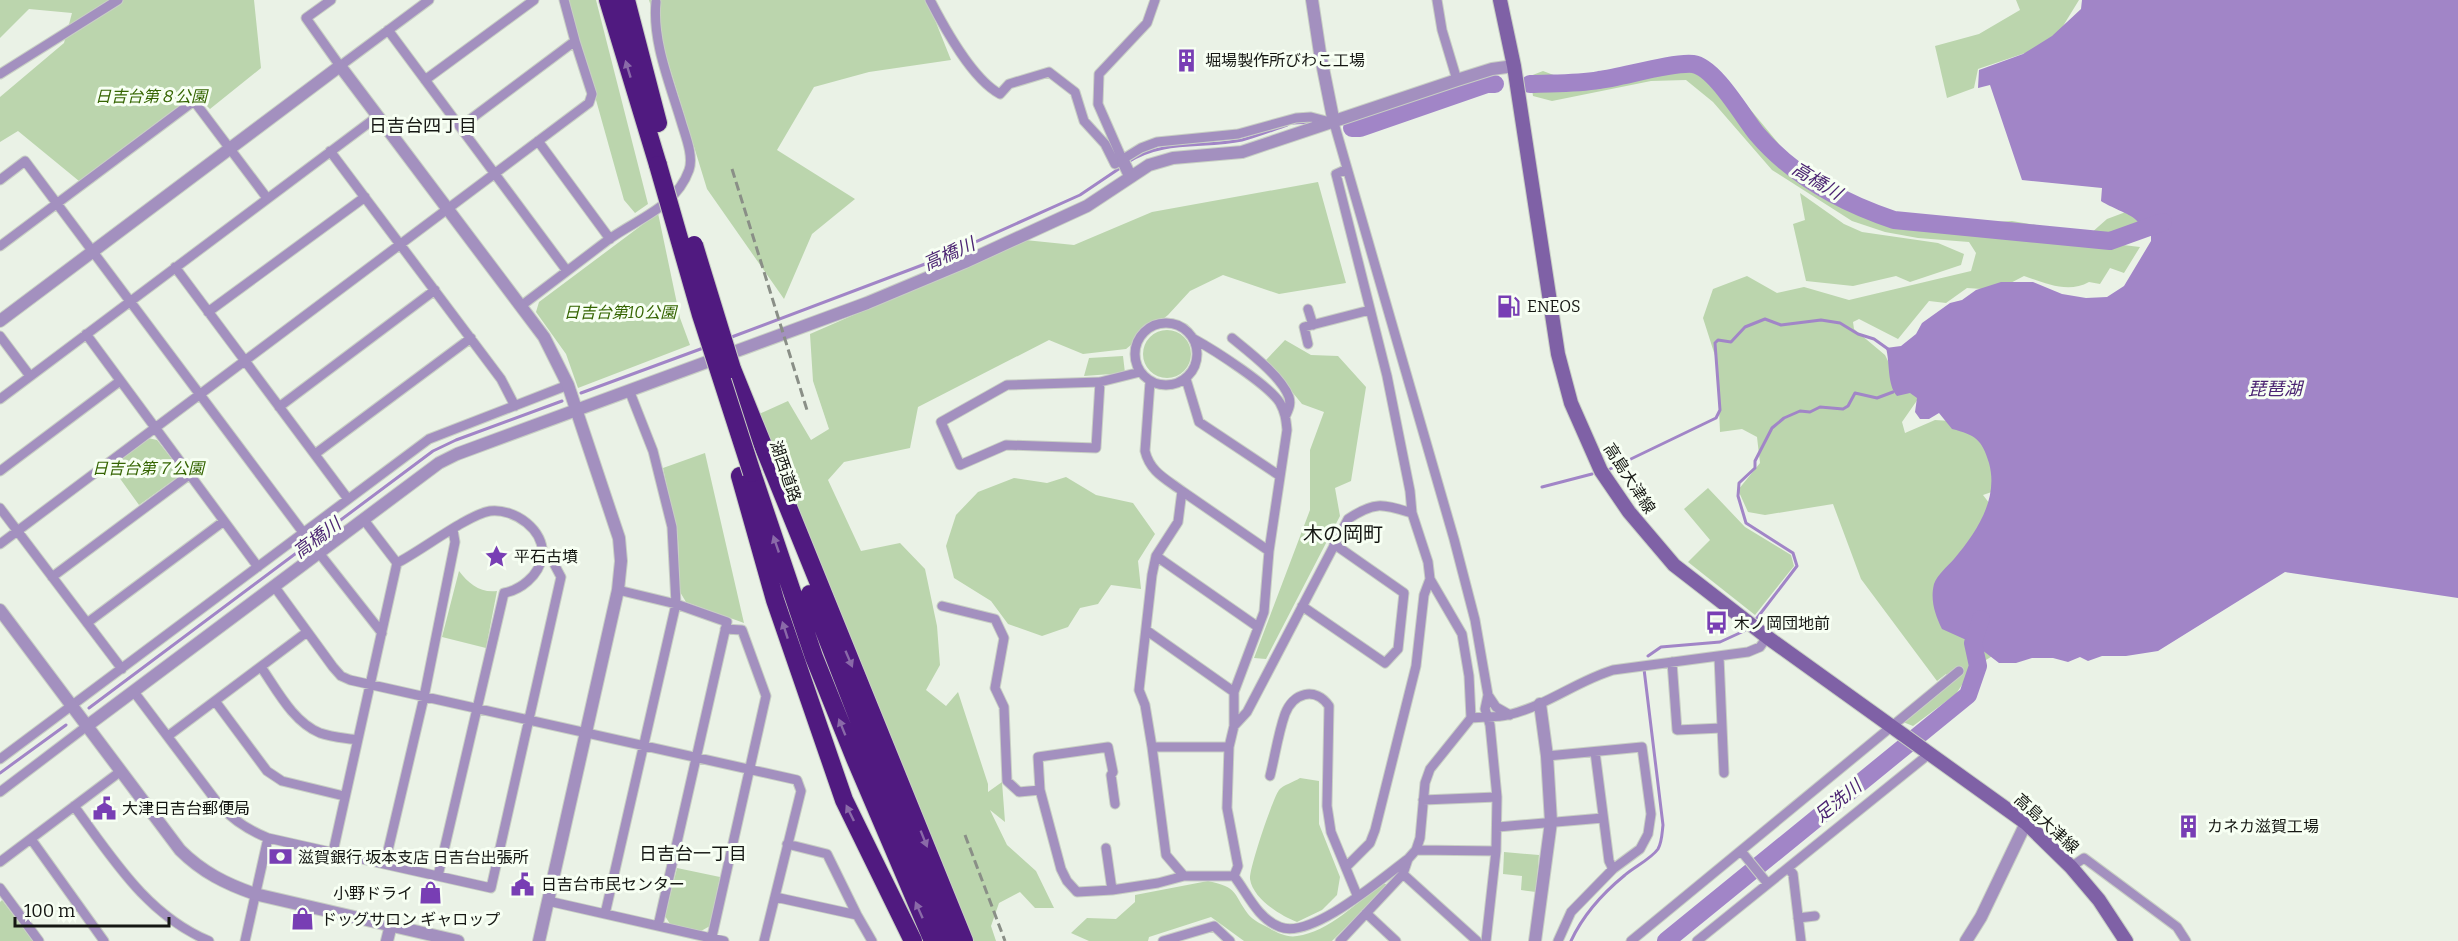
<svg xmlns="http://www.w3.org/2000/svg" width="2458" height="941" font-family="Bitter,'Noto Sans JP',serif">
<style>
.green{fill:#bbd5ad}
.water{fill:#a185c7}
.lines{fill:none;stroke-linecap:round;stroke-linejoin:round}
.stream{stroke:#a185c7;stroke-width:3}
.river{stroke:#a185c7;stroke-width:18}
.minor-casing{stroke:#c8cfc4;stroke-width:11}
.tertiary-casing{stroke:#c8cfc4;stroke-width:14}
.secondary-casing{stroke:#c8cfc4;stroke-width:16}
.motorway-casing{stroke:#c8cfc4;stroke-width:20}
.minor{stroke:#a390bf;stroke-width:9}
.tertiary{stroke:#a390bf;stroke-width:12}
.secondary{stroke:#7f61a6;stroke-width:14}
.motorway{stroke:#501a80;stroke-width:18}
.rail{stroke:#8a8f87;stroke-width:3;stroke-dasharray:9 4.5;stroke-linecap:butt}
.motorway-bridge-casing{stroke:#c8cfc4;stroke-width:20;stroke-linecap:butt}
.motorway-bridge{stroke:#501a80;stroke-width:18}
.oneway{fill:#8a6aa8}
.labels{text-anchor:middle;stroke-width:6;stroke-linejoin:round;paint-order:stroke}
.poi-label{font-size:16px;fill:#151713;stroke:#f7fff3;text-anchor:start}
.park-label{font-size:16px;font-style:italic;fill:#346401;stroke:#f7fff3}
.street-label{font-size:16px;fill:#151713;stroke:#f7fff3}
.neighbourhood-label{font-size:18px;fill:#151713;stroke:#f7fff3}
.water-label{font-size:18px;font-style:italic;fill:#4b2472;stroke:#f7fff3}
.quarter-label{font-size:20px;fill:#151713;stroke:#f7fff3}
</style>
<rect width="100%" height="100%" fill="#eaf2e6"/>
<path class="green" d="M0,0H254L261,68L210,109L195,94L79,181L18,131L0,142V97L64,43L72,13L29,9L0,38Z
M568,0H596L648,204L635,213L624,200Z
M649,0H927L951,60L869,72L814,87L777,150L855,199L812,234L784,299L707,189Z
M2016,0H2079L2052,44L1978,69L1974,88L1947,98L1935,46L1979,34L2020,10Z
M1697,60L1726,80L1788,155L1875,210L1978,223L2012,221L2090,234L2107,219L2147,204L2145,223L2123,245L2140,247L2124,273L2110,268L2100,284L2089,282C2068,294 2045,283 2024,276L1997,290L1967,288L1946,303L1929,301L1898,339L1859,319L1853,322L1854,329L1885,355L1896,377L1912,385L1918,399L1902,422L1905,433L1935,420L1997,424L2003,488L1983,495L1993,508L2007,647L1973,668L1956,694L1913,726L1903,722L1952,681L1946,674L1937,681L1861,579L1833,504L1765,515L1748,512L1738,490L1760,463L1757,437L1742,429L1720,432L1717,362L1703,318L1713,289L1747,276L1777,293L1804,287L1849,300L1971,271L1976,253L1969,242L1918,238L1885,232L1852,221L1772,170L1713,102L1686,80L1651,81L1552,101L1533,96L1530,76L1543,71L1559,77Z
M1318,182L1346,283L1279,294L1223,275L1190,291L1168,315L1126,349L1083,354L1049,340L918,407L910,448L844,462L828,480L861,551L900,543L925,569L937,626L940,665L926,690L946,706L958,692L988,784V792L1002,782L1005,822L990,810L1007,845L1036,871L1054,908H1035L1020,892L999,903L991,926L996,941H970L759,414L788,401L811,440L829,429L813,381L810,334L1025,240L1074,245L1152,212Z
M1800,193L1844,224L1862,232L1938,243L1964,254L1961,265L1910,282L1896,276L1853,286L1806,281L1793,224L1805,220Z
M658,213L680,318L690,345L578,388L566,354L536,312L539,302Z
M1143 354a24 24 0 1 1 48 0a24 24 0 1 1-48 0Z
M1285,340L1311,355L1338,356L1366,387L1351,481L1335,488L1340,516L1266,659L1254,658L1310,510V450L1324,412L1302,404L1266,360Z
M1123,356L1125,373L1084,376L1089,358Z
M148,438L157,440L179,468L178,477L139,505L111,466Z
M705,453L744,623L686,602L680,592L678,539L663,468Z
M1066,477L1096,495L1133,503L1155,534L1138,561L1141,589L1111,585L1098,604L1080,608L1068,627L1042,636L1008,624L991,601L954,578L946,546L956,515L978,492L1014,478L1047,483Z
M1708,488L1745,527L1791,555L1794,566L1755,615L1688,562L1710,540L1684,509Z
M459,571C469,584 480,593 497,591L486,648L442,637Z
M1300,778L1319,781V824L1340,877L1337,895L1322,910L1297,922C1281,916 1253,899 1250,879C1249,869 1273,798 1279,790C1283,785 1294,782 1300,778Z
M1504,852L1539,855L1536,892L1521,890L1522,876L1503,874Z
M677,868L720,877L710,926L701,931L670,924L665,916Z
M1208,881C1239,888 1232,892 1248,914C1253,920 1261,924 1267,927C1276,932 1287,938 1297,936C1329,932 1357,902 1382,884H1389L1332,941H1244L1211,917L1149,937L1148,941H1089L1071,933L1087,918L1116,919L1135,902V895Z
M2,900L33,941H0V902Z"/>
<path class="water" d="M2082,0H2458V598L2285,572L2158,651L2126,656H2102L2088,661L2080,657L2068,662L2053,658H2032L2016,663H1999L1973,643L1942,629C1935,615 1930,600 1934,584C1937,575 1948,566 1954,559C1976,533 1999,499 1989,463C1982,439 1975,435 1952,429L1939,413L1929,419H1920L1915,412L1917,398L1910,393L1897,396C1887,385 1890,362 1886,348L1901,346L1916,334L1922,323L1950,303L1962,300L1976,290L2001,282H2033L2062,294L2086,298L2107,297L2124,286L2151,241V236C2141,233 2142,225 2135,219C2130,214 2110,207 2101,201L2102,188L2022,180L1990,85L1978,88L1979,70L2023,54L2052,36L2081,9Z"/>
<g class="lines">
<path class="stream" d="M1293,123L1313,122
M1128,162C1163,139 1203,148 1242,140C1257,136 1272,130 1287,125
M729,338L933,261L1080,195L1123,166
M581,393L706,347
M1608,470L1716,418L1720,410L1715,343L1718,340L1731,342L1745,327L1765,319L1781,325L1821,320L1840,323L1858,334L1874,339L1888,349
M1542,487L1592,474
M1757,618L1797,566L1793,553L1746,523L1738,496L1739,483L1755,468V461L1772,428L1784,418L1800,411L1810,412L1820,407L1843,409L1848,406L1855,393L1877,398L1893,392
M1648,656L1661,647L1720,642L1744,631
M89,708L433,451L456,440L562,401
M0,773L66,725
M1571,941C1583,915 1603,893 1625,875C1634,867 1651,859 1658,849C1662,842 1662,833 1663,825L1644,669"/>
<path class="river" d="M1530,84C1553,83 1577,84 1599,80C1623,77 1671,62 1693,64C1715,67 1743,117 1757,134C1792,175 1843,203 1894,220L2110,241L2163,222
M1352,128H1360L1487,84H1495
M1666,941L1968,695L1978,666L1973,643L1981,619"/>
<defs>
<path id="minor" d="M331,0L306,18L340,66L429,0
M930,0C945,29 972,79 1000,94L1009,84L1049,72L1075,92L1084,121L1105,144L1115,164L1141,148L1157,142L1238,134L1296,118L1311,117L1334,123L1454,539L1475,620L1488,695L1485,709L1490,725L1497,797L1496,851L1486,941
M1437,0L1442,30L1457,80
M388,30L567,271
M0,74L118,0
M425,80L534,0
M460,127L575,41L564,0
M538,141L610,239
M330,151L501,379L515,406
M1123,161L1098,104L1099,74L1147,23L1155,0
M1347,169L1336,174L1387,376L1410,491L1412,513
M0,180L25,161L308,539L382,633
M0,246L194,101L267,198
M175,267L348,499
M521,306C550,284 579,262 608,240C637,219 676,207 689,170C694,156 685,135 681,121C670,84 652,41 656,2
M1308,309L1313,325
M208,312L365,197
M1135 354a31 31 0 1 1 62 0a31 31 0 1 1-62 0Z
M86,334L258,567
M0,336L30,376
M1232,338C1249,352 1281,376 1289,397C1291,404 1289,408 1286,415
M1194,339C1214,350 1269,385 1280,403C1285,412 1286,419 1287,430L1269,551L1264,612L1234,692V726L1229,747L1227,808L1238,866L1234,876
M1308,344L1304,327L1370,310
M1186,379L1199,422L1280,476
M1100,382L1096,448L1006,445L960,465L941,422L1007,385L1100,382L1140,372
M1150,382L1145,451C1150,472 1166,479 1182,491L1178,522L1156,556L1152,575L1139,690L1145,705L1152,747L1166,855L1184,876
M0,399L378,116
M279,407L435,290
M315,454L471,338
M0,471L120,381
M1182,491L1269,551
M0,508L122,669
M364,520L397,563
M0,544L589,103L592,94L575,41
M1156,556L1258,627
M52,577L189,475
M274,586L333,667L341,676L350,680L797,780L801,791L764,941
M618,590L676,604L727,622L658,926
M942,606L995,619L1004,638L995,688L1004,707L1007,781L1019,792L1040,790L1061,869L1067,881L1077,892L1112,890L1158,883L1184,876H1234
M1302,606L1385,663L1398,649L1404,593L1334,544
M87,623L224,521
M1146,630L1234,692
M1719,657L1724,773
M1672,662L1677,730L1722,728
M261,667C277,690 293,722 320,733C331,737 345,738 357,740
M134,692L220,806C234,821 248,830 268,838L491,888L561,577L553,562L542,557
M1488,695L1496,707L1510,715
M215,701L267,771L282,781L344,796
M1471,718C1483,716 1496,718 1508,715C1546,706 1577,681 1613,670L1748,652L1760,647L1767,637
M1234,726L1247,712L1348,519C1375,501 1382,504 1412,513L1428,562L1430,579L1424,595L1416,666L1375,830L1370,843L1346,867
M168,736L307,632
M1152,747H1229
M1595,752L1609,861L1613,869
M1547,756L1642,747L1651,814L1648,834L1640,849L1613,869L1571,912L1558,941
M0,759L429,439L568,385
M1270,776C1275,756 1278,734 1285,714C1293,693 1315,686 1329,706L1327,806L1331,832L1357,895
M1040,790L1038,757L1108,747L1113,772L1111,775L1115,804
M0,792L87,726
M1423,800L1497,797
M74,806C113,859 147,915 209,941
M1498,827L1603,818
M31,839L104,941
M787,844L827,854L857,915L872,941
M1106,848L1112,890
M1416,850L1496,851
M1741,851L1768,884
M333,852L397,563C421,551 467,515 490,511C514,508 546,530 542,557C539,576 520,590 504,593L438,876
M0,862L121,771
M385,863L424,697L455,542L453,530
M2071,867L2084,858L2177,927L2186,941
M1788,868L1793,874L1801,941
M1403,874L1477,941
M1234,876C1248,894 1257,918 1280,927C1311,940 1382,878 1408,859
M0,888L39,941
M775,897L857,915
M548,901L724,941
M1366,913L1396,941
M605,914L676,604L672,527L653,451L629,390
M1798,918L1815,916
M245,941L268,838
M711,941L766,696L742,630L725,629
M1163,941L1214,926L1230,941
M1340,941L1403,874L1408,859L1416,850L1420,838L1425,783L1430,769L1471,718L1469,676L1462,634L1430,579
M1631,941L1959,671
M1697,941L1929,754"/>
<path id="tertiary" d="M1312,0L1320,53L1334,123
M1123,161L1130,176
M0,321L340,66L544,337L568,385L619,538L621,561L618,590L539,941
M0,610L180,850C202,872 226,884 255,894L458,941
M87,726L439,463L457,454L867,303L965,262L1087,206L1149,165L1173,158L1242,152L1457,80L1492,69L1514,66
M387,941L391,925
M1535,941L1551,822L1547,756L1540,704
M1966,941L1981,917L2026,823"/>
<path id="secondary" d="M1500,0L1514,66L1558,354L1571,403L1601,471L1629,512L1674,565L1767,637L2026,823L2071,867L2099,900L2126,941"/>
<path id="motorway" d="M608,0L658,165
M626,0L658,123
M732,369L964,941
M752,473L814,657L856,761L933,941
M740,476L775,600L844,800L913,941
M810,594L872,754L951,941"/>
</defs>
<use href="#minor" class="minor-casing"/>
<use href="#tertiary" class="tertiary-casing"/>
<use href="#secondary" class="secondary-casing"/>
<use href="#motorway" class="motorway-casing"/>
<use href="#minor" class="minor"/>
<use href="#tertiary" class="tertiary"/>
<use href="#secondary" class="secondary"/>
<use href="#motorway" class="motorway"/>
<path class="rail" d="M732,169L807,410
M965,835L1005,941"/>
<defs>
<path id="motorway-bridge" d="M658,165L701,315L752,473
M694,245L732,369"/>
</defs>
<use href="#motorway-bridge" class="motorway-bridge-casing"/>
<use href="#motorway-bridge" class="motorway-bridge"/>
</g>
<defs><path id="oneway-solid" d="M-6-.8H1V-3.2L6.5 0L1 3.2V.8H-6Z" transform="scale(1.5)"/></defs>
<g class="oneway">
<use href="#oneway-solid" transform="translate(628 69) rotate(-107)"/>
<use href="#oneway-solid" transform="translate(776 544) rotate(-109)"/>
<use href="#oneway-solid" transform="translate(785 630) rotate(-108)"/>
<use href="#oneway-solid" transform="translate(849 659) rotate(67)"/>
<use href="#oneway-solid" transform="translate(842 727) rotate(-112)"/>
<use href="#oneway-solid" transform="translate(850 813) rotate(-116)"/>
<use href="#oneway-solid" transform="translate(924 839) rotate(68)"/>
<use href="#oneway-solid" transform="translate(919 910) rotate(-114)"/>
</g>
<defs>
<symbol id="building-bare" viewBox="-9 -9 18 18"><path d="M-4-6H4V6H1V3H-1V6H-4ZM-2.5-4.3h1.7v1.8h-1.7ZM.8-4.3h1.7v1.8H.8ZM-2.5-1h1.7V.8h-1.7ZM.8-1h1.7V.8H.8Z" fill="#783eb4" stroke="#f7fff3" stroke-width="2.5" paint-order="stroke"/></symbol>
<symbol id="fuel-bare" viewBox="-9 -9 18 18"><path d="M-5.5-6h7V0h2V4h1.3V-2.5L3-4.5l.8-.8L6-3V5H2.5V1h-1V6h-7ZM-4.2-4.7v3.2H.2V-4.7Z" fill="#783eb4" stroke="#f7fff3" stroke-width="2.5" paint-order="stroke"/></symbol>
<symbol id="sight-bare" viewBox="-9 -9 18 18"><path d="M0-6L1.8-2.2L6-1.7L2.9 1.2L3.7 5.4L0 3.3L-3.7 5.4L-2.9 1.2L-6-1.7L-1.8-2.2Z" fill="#783eb4" stroke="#f7fff3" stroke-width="2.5" paint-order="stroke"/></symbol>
<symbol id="bus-bare" viewBox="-9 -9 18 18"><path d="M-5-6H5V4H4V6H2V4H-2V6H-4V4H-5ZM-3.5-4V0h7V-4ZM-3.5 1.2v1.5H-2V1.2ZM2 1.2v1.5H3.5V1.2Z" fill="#783eb4" stroke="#f7fff3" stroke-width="2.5" paint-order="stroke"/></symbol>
<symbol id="civic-bare" viewBox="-9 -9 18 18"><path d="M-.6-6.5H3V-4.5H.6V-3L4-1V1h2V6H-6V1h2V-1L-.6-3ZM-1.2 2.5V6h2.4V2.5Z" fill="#783eb4" stroke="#f7fff3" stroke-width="2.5" paint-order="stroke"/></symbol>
<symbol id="bank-bare" viewBox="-9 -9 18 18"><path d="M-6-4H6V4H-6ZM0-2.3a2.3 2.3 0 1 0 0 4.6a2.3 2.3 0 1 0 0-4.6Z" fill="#783eb4" stroke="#f7fff3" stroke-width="2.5" paint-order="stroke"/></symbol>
<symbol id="shop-bare" viewBox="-9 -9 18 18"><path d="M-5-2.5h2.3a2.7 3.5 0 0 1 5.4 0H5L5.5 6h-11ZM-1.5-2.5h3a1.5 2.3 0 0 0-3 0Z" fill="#783eb4" stroke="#f7fff3" stroke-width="2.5" paint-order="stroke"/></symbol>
</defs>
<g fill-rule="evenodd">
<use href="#building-bare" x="1170" y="44" width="33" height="33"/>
<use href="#fuel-bare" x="1492" y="290" width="33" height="33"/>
<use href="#sight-bare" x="480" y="540" width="33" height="33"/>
<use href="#bus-bare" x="1700" y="606" width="33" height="33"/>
<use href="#civic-bare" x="88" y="792" width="33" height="33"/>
<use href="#building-bare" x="2172" y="810" width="33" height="33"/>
<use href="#bank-bare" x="264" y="840" width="33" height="33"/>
<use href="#civic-bare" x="506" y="868" width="33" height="33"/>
<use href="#shop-bare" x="414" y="876" width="33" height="33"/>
<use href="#shop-bare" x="286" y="902" width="33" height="33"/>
</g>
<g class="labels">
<g class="poi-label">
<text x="1205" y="66">堀場製作所びわこ工場</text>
<text x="1527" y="312">ENEOS</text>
<text x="514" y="562">平石古墳</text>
<text x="1734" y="629">木ノ岡団地前</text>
<text x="122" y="814">大津日吉台郵便局</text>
<text x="2207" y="832">カネカ滋賀工場</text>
<text x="298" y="863">滋賀銀行 坂本支店 日吉台出張所</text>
<text x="541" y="890">日吉台市民センター</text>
<text x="413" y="899" text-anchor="end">小野ドライ</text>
<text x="321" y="925">ドッグサロン ギャロップ</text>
</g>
<g class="park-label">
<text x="151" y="102">日吉台第８公園</text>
<text x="620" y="318">日吉台第10公園</text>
<text x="148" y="474">日吉台第７公園</text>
</g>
<g class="street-label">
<text transform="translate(786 471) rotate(71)" y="6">湖西道路</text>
<text transform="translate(1630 478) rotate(57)" y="6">高島大津線</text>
<text transform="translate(2047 823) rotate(42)" y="6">高島大津線</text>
</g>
<g class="neighbourhood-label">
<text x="423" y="132">日吉台四丁目</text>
<text x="693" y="860">日吉台一丁目</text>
</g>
<g class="water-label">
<text transform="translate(1817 181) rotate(31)" y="6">高橋川</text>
<text transform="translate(949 254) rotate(-24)" y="6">高橋川</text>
<text x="2275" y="395">琵琶湖</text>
<text transform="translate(317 538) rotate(-37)" y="6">高橋川</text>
<text transform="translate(1838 801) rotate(-39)" y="6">足洗川</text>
</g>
<g class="quarter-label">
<text x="1343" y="541">木の岡町</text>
</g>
</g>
<path d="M15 917v9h154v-9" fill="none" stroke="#151713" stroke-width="3"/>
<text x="24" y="917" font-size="18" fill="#151713" stroke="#f7fff3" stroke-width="4.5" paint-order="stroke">100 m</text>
</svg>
